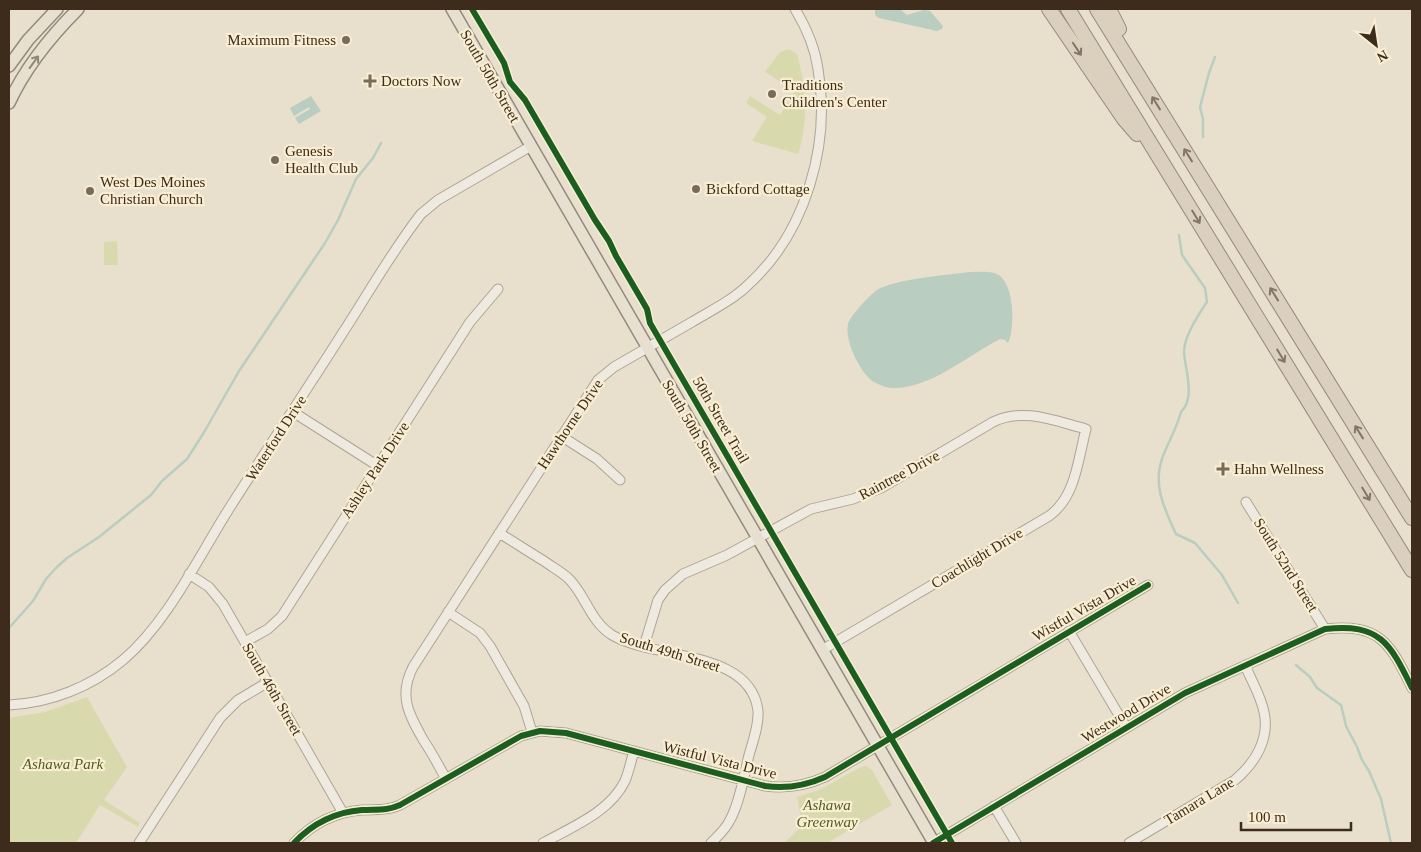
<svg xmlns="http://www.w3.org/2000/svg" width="1421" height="852" font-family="Georgia,serif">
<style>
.green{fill:#d9d9ae}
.water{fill:#b9cdc0}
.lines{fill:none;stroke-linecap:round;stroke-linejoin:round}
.stream{stroke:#b9cdc0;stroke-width:2.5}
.minor-casing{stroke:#ada496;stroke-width:11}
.major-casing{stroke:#938a7d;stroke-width:14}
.highway-casing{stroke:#938a7d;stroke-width:16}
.minor{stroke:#efeadf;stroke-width:9}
.major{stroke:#e7e0d0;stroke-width:11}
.highway{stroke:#dbcfbe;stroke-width:14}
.cycleway-casing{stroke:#f9eed2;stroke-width:9}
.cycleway{stroke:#1b5e20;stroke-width:6}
.oneway{stroke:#847565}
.oneway2{stroke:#928676}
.poi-dot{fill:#796b5a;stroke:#f9eed2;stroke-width:2}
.labels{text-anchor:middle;stroke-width:4.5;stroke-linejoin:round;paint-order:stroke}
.poi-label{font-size:15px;fill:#3d2c1c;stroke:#f9eed2;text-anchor:start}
.street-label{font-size:15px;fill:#3d2c1c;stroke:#f9eed2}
.park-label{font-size:15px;font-style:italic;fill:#4e5c21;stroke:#f9eed2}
</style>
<rect width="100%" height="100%" fill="#e8e0cd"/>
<path class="green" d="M789,49L797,54C806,87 809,121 798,154L752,141L767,117L746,103L750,96L780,115L795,91L765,72L780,52Z
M117,241L118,265H104V242Z
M87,697L127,767L104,800L140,823L138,827L100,805L76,843H9V718L45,712Z
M866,766L872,770L892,805L827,843H784L802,826L797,797L819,790L861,767Z"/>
<path class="water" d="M875,9H900L907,15L924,10L930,11L943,26L942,29L937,31L879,18L875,15Z
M311,96L321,111L299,124L295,118L310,109L309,107L294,116L290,108Z
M970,272C978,272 990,271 997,274C1015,283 1015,328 1008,343L1005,340L1000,339C968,355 932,388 894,388C889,388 881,386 876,383C861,376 844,340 848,324C850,316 870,295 877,290C895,279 948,275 970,272Z"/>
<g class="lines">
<path class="stream" d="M1203,137V119L1200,107L1209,73L1215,57
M1179,235L1182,255L1205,288L1207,302C1198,315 1184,336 1184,352C1185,370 1196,397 1181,412C1177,427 1169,441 1163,456C1152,484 1164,508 1176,534L1195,543L1222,575L1238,603
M9,628L33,601L46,579L56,568L67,558L99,537L151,495L162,481L187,459L203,434L239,371L325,243L338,220L356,179L373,158L381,143
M1296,665L1310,677L1317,688L1341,705L1346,726L1357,747L1362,760L1369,771L1381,799L1391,843"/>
<defs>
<path id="minor" d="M293,412L378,466
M561,436L597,459L620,480
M1246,502L1325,629
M499,533C514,542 529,552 544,561C552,567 562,572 569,579C586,596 590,621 612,635C654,660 751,649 758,711C759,725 753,741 749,755C744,775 740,802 730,820C726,829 718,836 711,843
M189,574L209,587L223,604L343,813
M448,612L480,633L490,646L524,706L532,732
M1069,631L1126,727
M245,642L268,629L282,616L470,322L498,289
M644,646L658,600L665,590L683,574L727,555L811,509L853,499L881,488L993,422C1023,407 1055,421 1086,429C1078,459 1076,497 1049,516L822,650
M9,705C50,703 91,687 123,660C166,624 197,560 227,512C265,452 304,394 342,334C368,294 392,251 421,214L438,200L531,146
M446,779C439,766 432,753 424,741C409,715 398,696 413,667L598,380L614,367C640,352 666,337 692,322C712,310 733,300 749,284C806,232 831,144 818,69C815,48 806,27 795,9
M994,806L1016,843
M139,843L220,718L238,700L268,682
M294,843C312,824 336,812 362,810C376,809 387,811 400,805L521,736L540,731L566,733L765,786C787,789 805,786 825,777L1148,585
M543,843C572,827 610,812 625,781C629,771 631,761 634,751
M933,843L1185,693L1325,629C1380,623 1390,643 1412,688
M1129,843L1235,780C1255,763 1270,739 1264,712C1261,696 1251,680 1245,665"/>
<path id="major" d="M452,9L934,843
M9,66L28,40L57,9
M9,103C25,68 51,36 78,9"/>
<path id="highway" d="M1049,9L1124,119L1137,134
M1068,9L1412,570
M1097,9L1412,518
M1109,9L1119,29"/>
</defs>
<use href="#minor" class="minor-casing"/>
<use href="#major" class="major-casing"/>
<use href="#highway" class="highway-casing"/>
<use href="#minor" class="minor"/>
<use href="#major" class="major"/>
<use href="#highway" class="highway"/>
<defs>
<path id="cycleway" d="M472,9L504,63L510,82L525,100L595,220L609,241L616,256L647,309L650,323L952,843
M294,843C312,824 336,812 362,810C376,809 387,811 400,805L521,736L540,731L566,733L765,786C787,789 805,786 825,777L1148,585
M933,843L1185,693L1325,629C1380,623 1390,643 1412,688"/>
</defs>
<use href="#cycleway" class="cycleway-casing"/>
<use href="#cycleway" class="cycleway"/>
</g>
<defs><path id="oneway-shaft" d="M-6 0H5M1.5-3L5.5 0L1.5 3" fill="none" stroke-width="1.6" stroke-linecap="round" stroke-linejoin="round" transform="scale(1.25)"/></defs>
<g class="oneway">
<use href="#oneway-shaft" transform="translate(1077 49) rotate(56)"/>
<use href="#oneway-shaft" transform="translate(1156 103) rotate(-122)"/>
<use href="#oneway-shaft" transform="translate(1188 155) rotate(-122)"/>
<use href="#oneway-shaft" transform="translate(1196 217) rotate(59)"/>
<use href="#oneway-shaft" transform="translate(1274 294) rotate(-122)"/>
<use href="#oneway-shaft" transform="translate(1281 356) rotate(59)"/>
<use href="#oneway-shaft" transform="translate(1359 432) rotate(-122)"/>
<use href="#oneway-shaft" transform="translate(1366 494) rotate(59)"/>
</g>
<use class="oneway2" href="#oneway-shaft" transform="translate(34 62) rotate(-54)"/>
<g class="poi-dot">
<circle cx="346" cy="40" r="5"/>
<path d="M367.5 73.5h5v5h5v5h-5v5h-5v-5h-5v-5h5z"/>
<circle cx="772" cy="94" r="5"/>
<circle cx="275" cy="160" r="5"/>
<circle cx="696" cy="189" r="5"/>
<circle cx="90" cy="191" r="5"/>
<path d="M1220.5 461.5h5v5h5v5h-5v5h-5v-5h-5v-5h5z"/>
</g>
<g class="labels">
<g class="poi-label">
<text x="336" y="45" text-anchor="end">Maximum Fitness</text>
<text x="381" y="86">Doctors Now</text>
<text x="782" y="90">Traditions<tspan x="782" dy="17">Children's Center</tspan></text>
<text x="285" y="156">Genesis<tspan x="285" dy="17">Health Club</tspan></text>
<text x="100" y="187">West Des Moines<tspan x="100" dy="17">Christian Church</tspan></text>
<text x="706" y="194">Bickford Cottage</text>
<text x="1234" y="474">Hahn Wellness</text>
</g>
<g class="street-label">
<text transform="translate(490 76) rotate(60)" y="5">South 50th Street</text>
<text transform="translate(721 420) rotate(60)" y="5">50th Street Trail</text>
<text transform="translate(570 424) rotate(-56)" y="5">Hawthorne Drive</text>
<text transform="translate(692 426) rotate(60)" y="5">South 50th Street</text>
<text transform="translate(276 438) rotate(-57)" y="5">Waterford Drive</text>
<text transform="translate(375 470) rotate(-57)" y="5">Ashley Park Drive</text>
<text transform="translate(899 475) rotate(-28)" y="5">Raintree Drive</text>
<text transform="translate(977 558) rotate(-31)" y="5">Coachlight Drive</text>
<text transform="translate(1286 565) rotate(58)" y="5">South 52nd Street</text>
<text transform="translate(1084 608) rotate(-30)" y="5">Wistful Vista Drive</text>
<text transform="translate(670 652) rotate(17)" y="5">South 49th Street</text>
<text transform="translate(272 689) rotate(60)" y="5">South 46th Street</text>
<text transform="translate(1126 713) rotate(-31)" y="5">Westwood Drive</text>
<text transform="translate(720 760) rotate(14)" y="5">Wistful Vista Drive</text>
<text transform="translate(1199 801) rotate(-31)" y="5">Tamara Lane</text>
</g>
<g class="park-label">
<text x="63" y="769">Ashawa Park</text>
<text x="827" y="810">Ashawa<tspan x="827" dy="17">Greenway</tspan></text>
</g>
</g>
<rect width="1421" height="852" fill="none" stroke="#3d2c1c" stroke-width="20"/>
<g transform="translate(1376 45) rotate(150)" stroke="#f9eed2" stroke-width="4" paint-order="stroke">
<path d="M0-4L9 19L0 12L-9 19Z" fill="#3d2c1c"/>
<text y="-8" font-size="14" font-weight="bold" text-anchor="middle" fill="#3d2c1c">N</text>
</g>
<path d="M1241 822v8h110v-8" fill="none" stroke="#3d2c1c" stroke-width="2.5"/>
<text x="1248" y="822" font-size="15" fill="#3d2c1c" stroke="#f9eed2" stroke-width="4" paint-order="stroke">100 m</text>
</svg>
